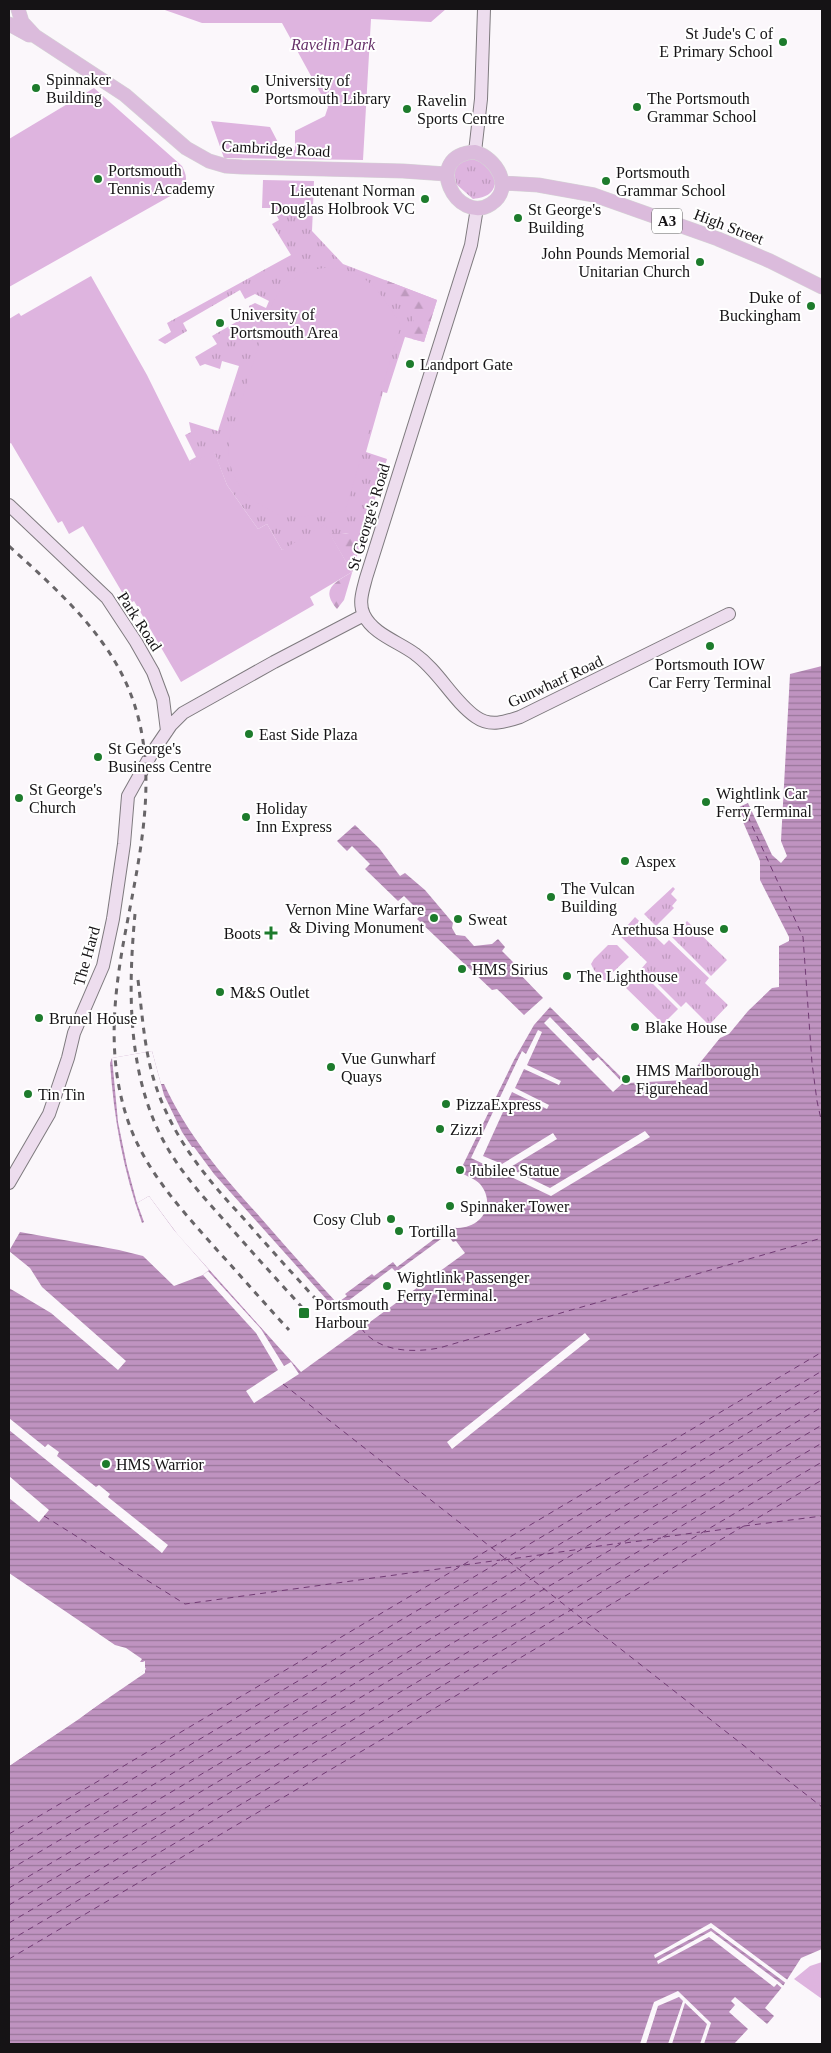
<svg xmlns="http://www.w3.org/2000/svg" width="831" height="2053" font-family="'Times New Roman',serif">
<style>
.grass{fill:url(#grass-tufts)}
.forest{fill:url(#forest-firs)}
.green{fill:#deb4df}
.water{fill:url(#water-rules)}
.pier{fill:#fbf7fb}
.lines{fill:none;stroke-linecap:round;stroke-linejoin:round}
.ferry{stroke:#713b74;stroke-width:1;stroke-dasharray:6 5;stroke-linecap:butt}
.secondary-casing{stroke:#7e7a7e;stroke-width:14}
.primary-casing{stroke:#d5d5d5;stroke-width:15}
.secondary{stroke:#edddee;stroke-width:12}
.primary{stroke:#dbbbdc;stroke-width:14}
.rail{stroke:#686568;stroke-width:3;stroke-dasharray:6 6;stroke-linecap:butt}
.poi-dot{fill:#1d7b2c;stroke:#fff;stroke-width:2}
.labels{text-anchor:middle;stroke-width:4;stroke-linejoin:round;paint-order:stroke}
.shield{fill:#fff;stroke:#5b5a5b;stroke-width:1}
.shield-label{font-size:15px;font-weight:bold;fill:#151315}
.poi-label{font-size:16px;fill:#151315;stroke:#fff;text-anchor:start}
.park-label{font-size:16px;font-style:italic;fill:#653068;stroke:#fff}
.street-label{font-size:16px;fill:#151315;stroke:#fff}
</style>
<defs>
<pattern id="grass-tufts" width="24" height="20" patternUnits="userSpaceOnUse" patternTransform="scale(1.25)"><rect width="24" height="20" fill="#deb4df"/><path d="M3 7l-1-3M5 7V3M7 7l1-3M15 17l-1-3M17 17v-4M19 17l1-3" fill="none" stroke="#be9abe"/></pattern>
<pattern id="forest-firs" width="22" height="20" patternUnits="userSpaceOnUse" patternTransform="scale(1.25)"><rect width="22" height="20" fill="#deb4df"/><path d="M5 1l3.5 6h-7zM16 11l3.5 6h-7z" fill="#be9abe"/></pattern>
<pattern id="water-rules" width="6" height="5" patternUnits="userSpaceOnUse" patternTransform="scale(1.25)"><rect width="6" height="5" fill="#bf93c0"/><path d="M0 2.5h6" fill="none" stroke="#9a779b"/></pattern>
</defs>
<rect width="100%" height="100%" fill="#fbf7fb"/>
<path class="grass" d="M481,157L496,179C494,194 487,197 473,199L456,184L454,171L457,162Z
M273,208H313L312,231L343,264L437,300L424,342L405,337L387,393L383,392L366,452L387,459L365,532L330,535L282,550L267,524L258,529L227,485L214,452L191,465L189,461L196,457L185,435L191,432L189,422L218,431L239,366L222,361L220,369L205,364L200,366L195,357L217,344L212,336L252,313L249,306L255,303L266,308L269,301L255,294L245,299L240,290L183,323L187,331L165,344L158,340L171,332L167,323L291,255L272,224L279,220Z
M673,887L675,889L671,894L677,900L672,906L674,908L656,926L644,914Z
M635,917L664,945L669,940L709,978L705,983L728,1005L709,1025L686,1002L681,1007L642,968L647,962L619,935Z
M687,921L727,960L711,976L672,937Z
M608,945H617L629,957L610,975L612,978L607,983L594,970L591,964L594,959Z
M639,970L678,1009L663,1024L624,986Z"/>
<path class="forest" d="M385,280L437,300L424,342L412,339L414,324L411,309L406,301L393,294Z
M365,529L344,600L337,609C320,589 334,583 352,572L329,533L345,534Z"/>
<path class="green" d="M162,9H446L431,22L371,19L363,160L224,158L211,121L270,127L283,152L295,150V131L325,116L328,107L282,23H202Z
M94,88L182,166C187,176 188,181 181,190L9,287V139Z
M263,180L314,181L313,208H262Z
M325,268C367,267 381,294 401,325L345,511L298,517L277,514L251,500L241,489L233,474L228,456L230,437L269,312C278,287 298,270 325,268Z
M91,276L147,375L191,464L214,451L227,485L258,529L267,524L282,550L325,525L352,572L310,597L314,605L181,682L134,601L129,604L83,526L69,534L62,521L58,523L11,443L9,444V319L19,313L21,316Z
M822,1962V1999L794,1979L810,1966Z"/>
<path class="water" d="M822,666V1949L801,1958L783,1986L765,2008L774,2016L767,2024L735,1997L731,2001L735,2005L729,2012L748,2029L734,2044H9V1766L79,1719L146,1669L144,1666L145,1662H140L142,1659L126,1648L115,1645L9,1573V1288L51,1313L118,1370L126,1361L42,1287L30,1268L9,1251L20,1232L119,1250L143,1256L174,1286L203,1275L209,1270L174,1230L149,1196L137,1203L144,1222L142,1223C123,1170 114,1119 110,1063L112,1058L152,1051L161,1084H164C188,1136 222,1175 260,1217C285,1246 311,1275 337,1303L347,1296L345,1294L372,1274L374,1276L393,1262L397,1267L450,1227C477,1233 499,1207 480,1184C475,1179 469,1177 463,1174L462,1167L514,1060L534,1025L550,1007L627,1083L686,1080L720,1038L729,1034L748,1011L772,988L779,987V946L789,941V937L760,880V861L737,808L748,803L772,855L781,863L787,856L781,841L790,674Z
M355,825L379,848L400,876L405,873L425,890L453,923L452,928L456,935L465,936L474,946L492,944L498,939L505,947L502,951L518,967L516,970L543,998L524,1015L497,989L492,990L417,919L422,914L404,896L398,901L365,869L370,864L352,846L347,851L337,841Z"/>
<path class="pier" d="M550,1017L593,1061L598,1057L623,1083L613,1092L544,1023Z
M538,1030L542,1032L527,1065L561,1081L559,1085L524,1069L515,1088L549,1105L547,1109L512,1092L483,1156L502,1164L553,1133L557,1139L509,1168L550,1188L645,1131L650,1137L551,1196L471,1158L522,1051L526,1054Z
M152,1051L164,1095L182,1132L192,1147H194L214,1174L336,1310L392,1268L396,1272L445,1236L449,1237L453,1242L456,1241L465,1253L301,1372L178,1235L149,1196L137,1203L127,1166L118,1122L112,1058Z
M208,1271L261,1329L284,1366L291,1362L299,1374L254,1403L246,1391L278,1370L256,1333L203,1275Z
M585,1333L590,1339L452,1449L447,1442Z
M9,1418L45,1447L48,1444L59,1452L57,1456L96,1487L99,1485L110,1494L108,1497L168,1545L162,1553L9,1430Z
M9,1476L49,1510L39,1522L9,1498Z
M145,1661V1673L9,1766V1763L143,1671L142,1664H138Z
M711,1923L789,1981L787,1984L711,1928L655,1958L654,1955Z
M711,1931L779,1982L785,1987L783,1989L777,1984L774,1987L709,1937L658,1964L657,1961Z
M678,1991L711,2023L704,2044H700L707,2024L685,2003L672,2044H668L683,2001L679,1997L658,2006L646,2044H640L654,2002Z"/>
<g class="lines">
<path class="ferry" d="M743,806L803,937L812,1063L817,1101L822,1124
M361,1328C378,1352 412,1353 439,1348L822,1238
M283,1384L822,1807
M44,1516L185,1604L460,1566
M744,1526L822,1516
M704,1532L740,1527
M664,1537L700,1532
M625,1543L661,1538
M585,1548L621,1543
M504,1560L581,1549
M464,1565L500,1560
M9,1834L822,1352
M9,1852L822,1371
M9,1870L822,1389
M9,1888L822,1407
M9,1905L822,1425
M9,1923L822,1443
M9,1941L822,1462
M9,1959L822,1480"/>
<defs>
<path id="secondary" d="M475,152L481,99L484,9
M477,208L471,245L366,578C363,590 358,603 364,615C373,634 399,642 415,654C439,671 453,701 476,717C490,727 505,722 520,717L729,614
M9,505L107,598L136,642L153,672L163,699L167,731
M9,1183L49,1114L68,1058L74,1033L103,966L113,919L124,844L128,796L152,753L171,725L183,713L274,662L364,615"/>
<path id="primary" d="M18,9L22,22L35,36L125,95L186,148L209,161L226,166L242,167L403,171L446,174
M9,24L29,35
M475,152C496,158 515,188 491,204C457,226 421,155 475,152Z
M503,183L538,185L594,195L718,239L770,261L822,287"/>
</defs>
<use href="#secondary" class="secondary-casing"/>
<use href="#primary" class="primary-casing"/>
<use href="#secondary" class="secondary"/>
<use href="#primary" class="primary"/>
<path class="rail" d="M9,546C42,576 76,606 102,642C172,737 142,840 123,945C113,1003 108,1060 127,1118C144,1170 181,1209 217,1250C241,1276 264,1303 289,1330
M135,914C128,989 127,1072 163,1140C181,1174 207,1201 232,1229C257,1258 283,1286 308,1314
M138,980C142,1012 144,1046 153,1077C170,1135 205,1177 245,1220C270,1249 296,1277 321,1305"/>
</g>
<g class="poi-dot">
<circle cx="783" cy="42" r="5"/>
<circle cx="36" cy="88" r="5"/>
<circle cx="255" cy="89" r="5"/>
<circle cx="637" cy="107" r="5"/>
<circle cx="407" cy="109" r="5"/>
<circle cx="98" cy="179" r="5"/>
<circle cx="606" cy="181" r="5"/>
<circle cx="425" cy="199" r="5"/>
<circle cx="518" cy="218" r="5"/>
<circle cx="700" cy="262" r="5"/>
<circle cx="811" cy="306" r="5"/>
<circle cx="220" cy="323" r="5"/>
<circle cx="410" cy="364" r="5"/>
<circle cx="710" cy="646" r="5"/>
<circle cx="249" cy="734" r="5"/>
<circle cx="98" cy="757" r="5"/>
<circle cx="19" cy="798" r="5"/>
<circle cx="706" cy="802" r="5"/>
<circle cx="246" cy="817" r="5"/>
<circle cx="625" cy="861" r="5"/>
<circle cx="551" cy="897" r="5"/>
<circle cx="434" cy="918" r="5"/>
<circle cx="458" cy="919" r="5"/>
<circle cx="724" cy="929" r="5"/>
<path d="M268.5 925.5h5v5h5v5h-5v5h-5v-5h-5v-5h5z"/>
<circle cx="462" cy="969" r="5"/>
<circle cx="567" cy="976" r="5"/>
<circle cx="220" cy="992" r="5"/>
<circle cx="39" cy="1018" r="5"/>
<circle cx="635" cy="1027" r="5"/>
<circle cx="331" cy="1067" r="5"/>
<circle cx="626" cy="1079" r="5"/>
<circle cx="28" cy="1094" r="5"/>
<circle cx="446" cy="1104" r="5"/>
<circle cx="440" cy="1129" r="5"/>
<circle cx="460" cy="1170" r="5"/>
<circle cx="450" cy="1206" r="5"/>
<circle cx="391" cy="1219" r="5"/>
<circle cx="399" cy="1231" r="5"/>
<circle cx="387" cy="1286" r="5"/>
<rect x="298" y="1307" width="12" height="12" rx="2.5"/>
<circle cx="106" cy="1464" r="5"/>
</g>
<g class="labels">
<rect class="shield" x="652" y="208.5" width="30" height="25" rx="4"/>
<g class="shield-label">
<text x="667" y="226">A3</text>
</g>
<g class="poi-label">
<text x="773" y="39" text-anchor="end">St Jude's C of<tspan x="773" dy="18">E Primary School</tspan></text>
<text x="46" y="85">Spinnaker<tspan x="46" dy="18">Building</tspan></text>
<text x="265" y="86">University of<tspan x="265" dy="18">Portsmouth Library</tspan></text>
<text x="647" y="104">The Portsmouth<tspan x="647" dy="18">Grammar School</tspan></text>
<text x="417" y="106">Ravelin<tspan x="417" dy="18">Sports Centre</tspan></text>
<text x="108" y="176">Portsmouth<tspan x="108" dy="18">Tennis Academy</tspan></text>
<text x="616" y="178">Portsmouth<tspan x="616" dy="18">Grammar School</tspan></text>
<text x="415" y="196" text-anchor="end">Lieutenant Norman<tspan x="415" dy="18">Douglas Holbrook VC</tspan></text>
<text x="528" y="215">St George's<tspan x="528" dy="18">Building</tspan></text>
<text x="690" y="259" text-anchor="end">John Pounds Memorial<tspan x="690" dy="18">Unitarian Church</tspan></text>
<text x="801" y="303" text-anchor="end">Duke of<tspan x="801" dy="18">Buckingham</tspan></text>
<text x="230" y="320">University of<tspan x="230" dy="18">Portsmouth Area</tspan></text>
<text x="420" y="370">Landport Gate</text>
<text x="710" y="670" text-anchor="middle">Portsmouth IOW<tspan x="710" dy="18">Car Ferry Terminal</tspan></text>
<text x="259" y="740">East Side Plaza</text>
<text x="108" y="754">St George's<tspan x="108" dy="18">Business Centre</tspan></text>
<text x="29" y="795">St George's<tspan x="29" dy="18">Church</tspan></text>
<text x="716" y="799">Wightlink Car<tspan x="716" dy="18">Ferry Terminal</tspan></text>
<text x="256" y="814">Holiday<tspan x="256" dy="18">Inn Express</tspan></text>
<text x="635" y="867">Aspex</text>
<text x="561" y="894">The Vulcan<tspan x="561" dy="18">Building</tspan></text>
<text x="424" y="915" text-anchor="end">Vernon Mine Warfare<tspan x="424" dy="18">&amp; Diving Monument</tspan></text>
<text x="468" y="925">Sweat</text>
<text x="714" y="935" text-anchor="end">Arethusa House</text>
<text x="261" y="939" text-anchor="end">Boots</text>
<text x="472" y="975">HMS Sirius</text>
<text x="577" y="982">The Lighthouse</text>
<text x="230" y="998">M&amp;S Outlet</text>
<text x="49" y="1024">Brunel House</text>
<text x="645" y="1033">Blake House</text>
<text x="341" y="1064">Vue Gunwharf<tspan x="341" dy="18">Quays</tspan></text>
<text x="636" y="1076">HMS Marlborough<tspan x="636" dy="18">Figurehead</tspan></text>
<text x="38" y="1100">Tin Tin</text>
<text x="456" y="1110">PizzaExpress</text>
<text x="450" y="1135">Zizzi</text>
<text x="470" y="1176">Jubilee Statue</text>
<text x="460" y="1212">Spinnaker Tower</text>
<text x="381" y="1225" text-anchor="end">Cosy Club</text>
<text x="409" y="1237">Tortilla</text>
<text x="397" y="1283">Wightlink Passenger<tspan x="397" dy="18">Ferry Terminal.</tspan></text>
<text x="315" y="1310">Portsmouth<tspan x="315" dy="18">Harbour</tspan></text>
<text x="116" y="1470">HMS Warrior</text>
</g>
<g class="park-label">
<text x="333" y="50">Ravelin Park</text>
</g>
<g class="street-label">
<text transform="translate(276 148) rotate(3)" y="6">Cambridge Road</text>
<text transform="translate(729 226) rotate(21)" y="6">High Street</text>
<text transform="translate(368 517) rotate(-73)" y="6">St George's Road</text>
<text transform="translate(140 621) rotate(57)" y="6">Park Road</text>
<text transform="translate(555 681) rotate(-25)" y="6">Gunwharf Road</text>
<text transform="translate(86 956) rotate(-74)" y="6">The Hard</text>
</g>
</g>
<rect width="831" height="2053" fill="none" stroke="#151315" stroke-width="20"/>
</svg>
